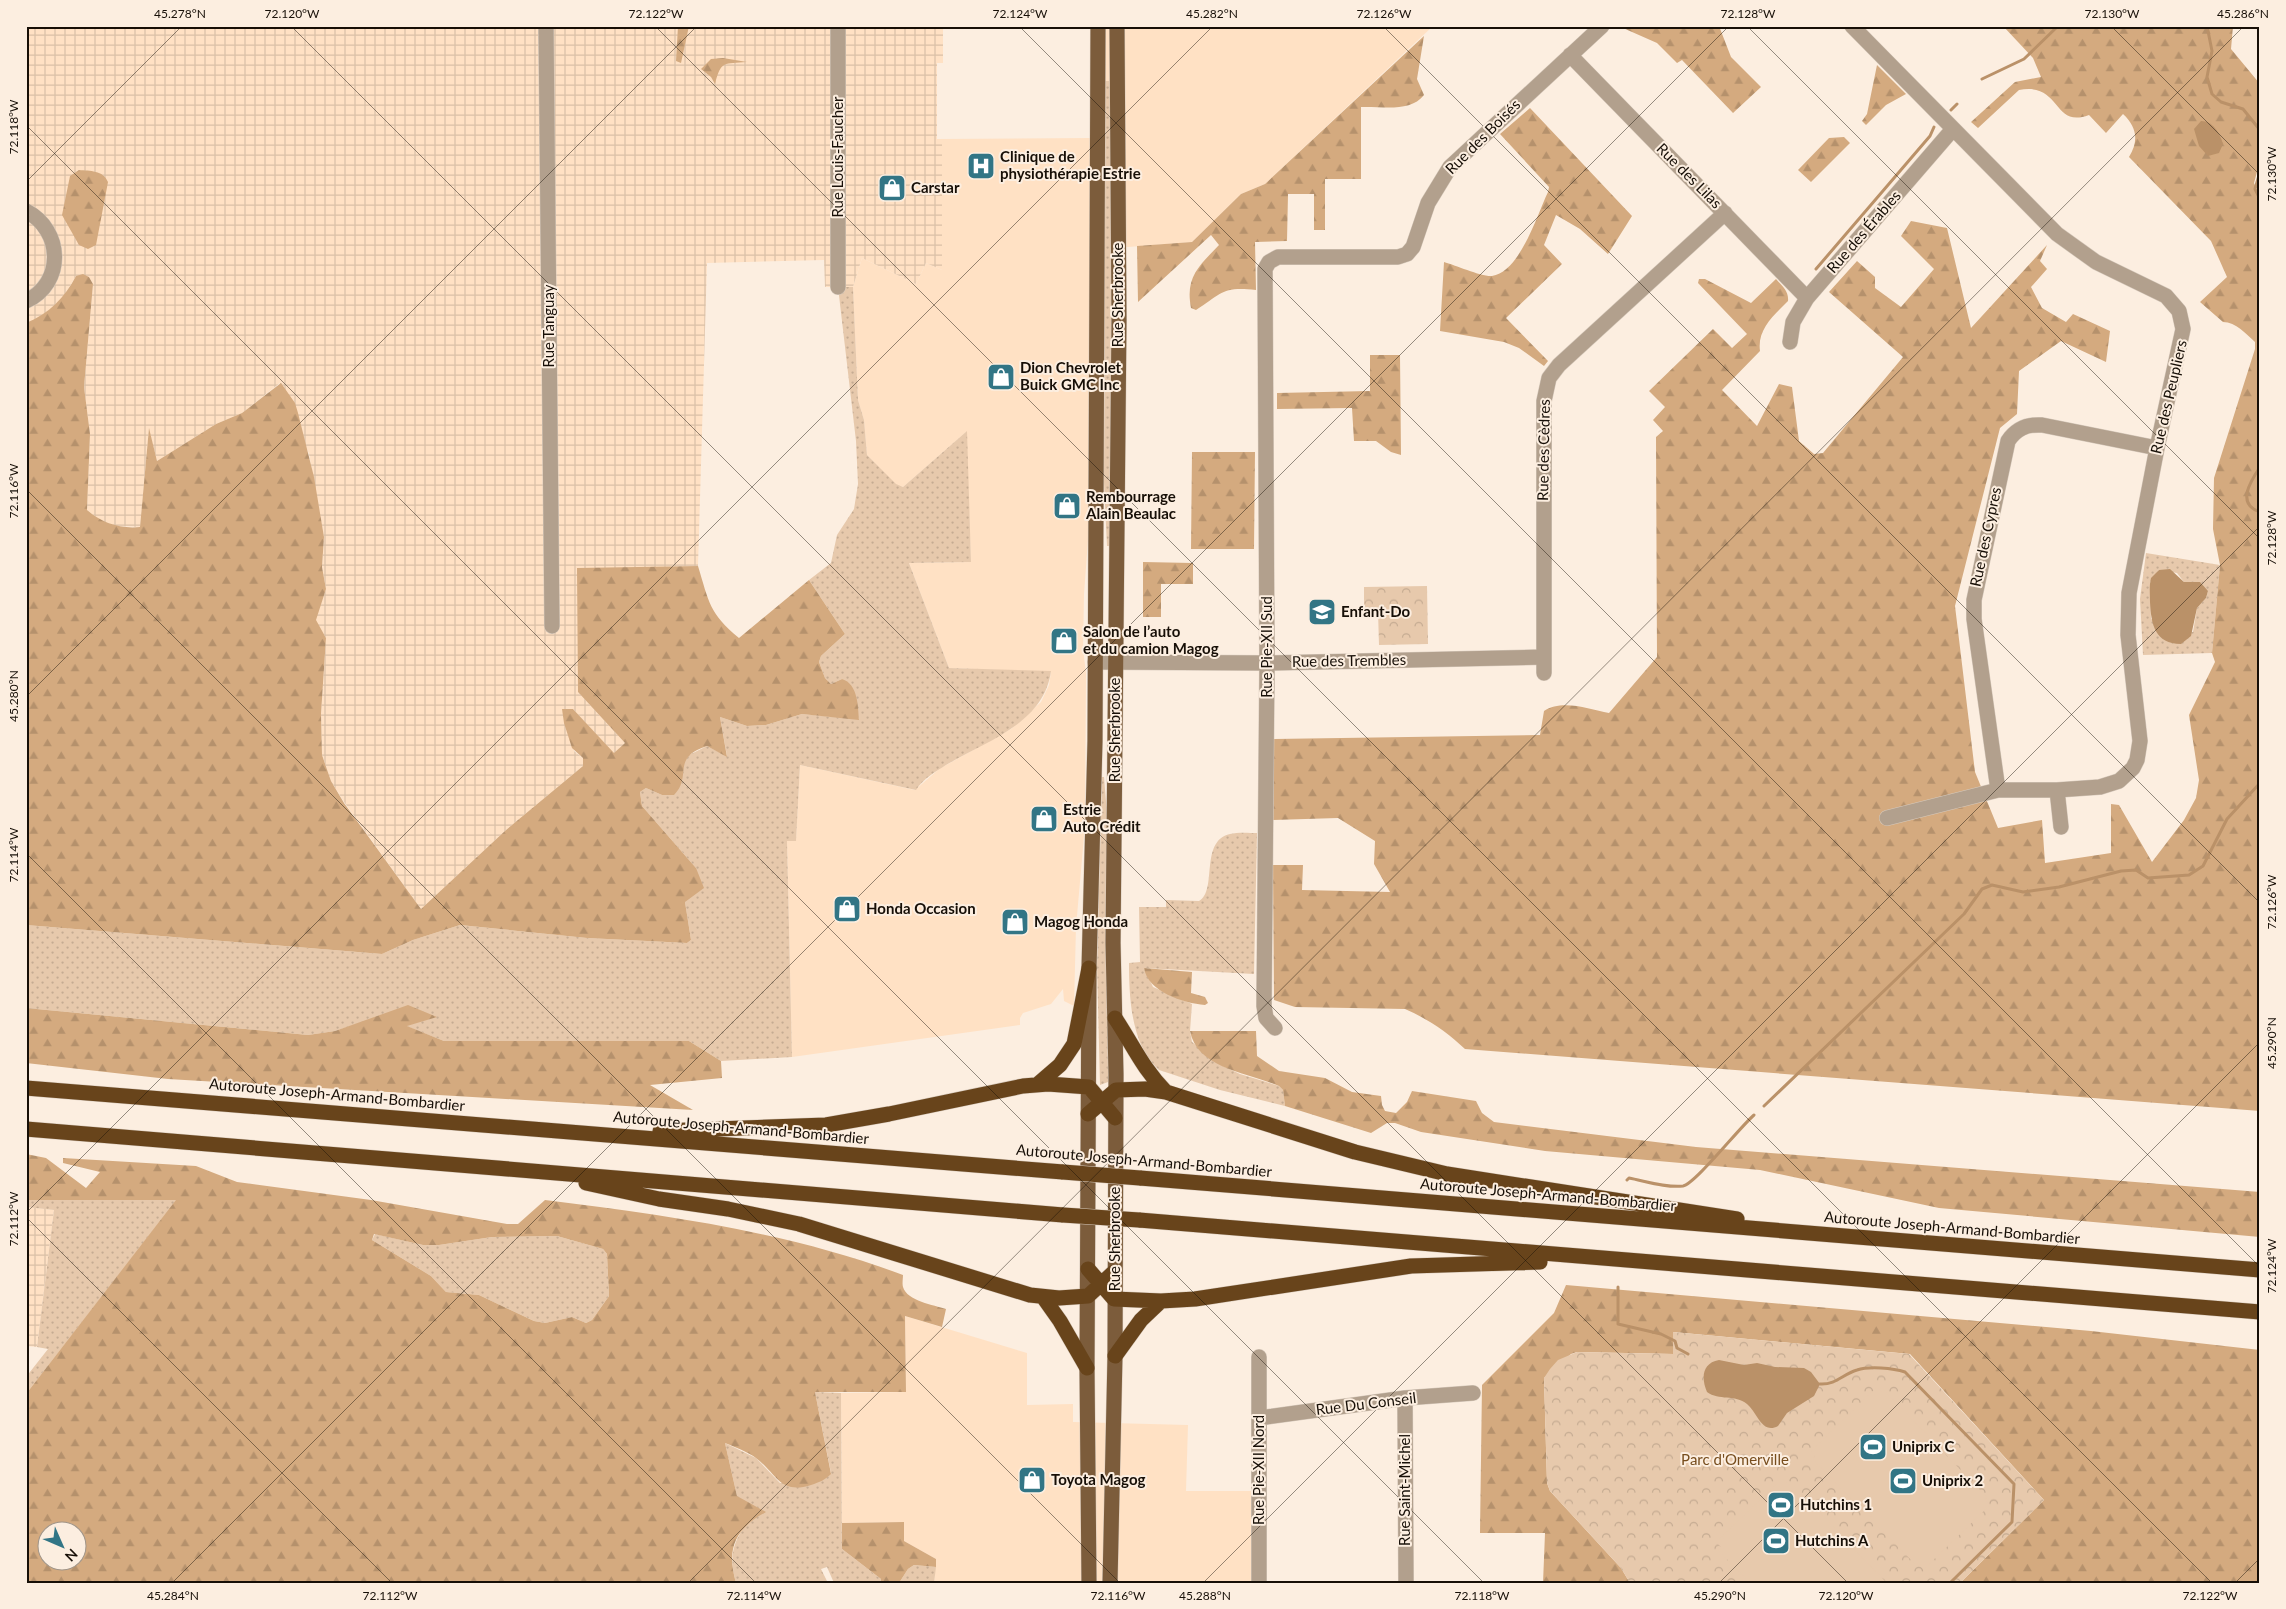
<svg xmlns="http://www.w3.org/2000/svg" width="2286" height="1609" font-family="Lato,sans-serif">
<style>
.built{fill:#ffe1c4}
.industrial{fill:url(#industrial-grid)}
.grass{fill:url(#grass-dots);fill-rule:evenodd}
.forest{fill:url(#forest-firs);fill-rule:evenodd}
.park{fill:url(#park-crowns)}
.pitch{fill:#e7c9ac}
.water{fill:#ba9168}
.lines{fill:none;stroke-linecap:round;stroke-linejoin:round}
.stream{stroke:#ba9168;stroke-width:3}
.minor-casing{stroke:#d7cabd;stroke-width:16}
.major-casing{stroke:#d7cabd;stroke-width:16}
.highway-casing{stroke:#d7cabd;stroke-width:16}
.minor{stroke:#b2a08d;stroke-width:15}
.major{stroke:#7c5c3b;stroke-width:15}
.highway{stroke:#68441b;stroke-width:15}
.highway-bridge-casing{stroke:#d7cabd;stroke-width:16;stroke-linecap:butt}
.highway-bridge{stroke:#68441b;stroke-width:15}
.ticks{fill:none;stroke:#170f07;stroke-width:1;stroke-opacity:0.45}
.labels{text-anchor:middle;stroke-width:4;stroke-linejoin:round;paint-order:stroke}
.street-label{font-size:15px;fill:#170f07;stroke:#fceee0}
.poi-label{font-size:15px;font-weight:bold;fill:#170f07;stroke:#fceee0;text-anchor:start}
.park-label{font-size:15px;fill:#774d1d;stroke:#fceee0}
.neatline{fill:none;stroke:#170f07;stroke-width:2}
.ticks-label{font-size:12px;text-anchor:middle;fill:#170f07}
</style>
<defs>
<pattern id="industrial-grid" width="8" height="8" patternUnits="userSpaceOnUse" patternTransform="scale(1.25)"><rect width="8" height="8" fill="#ffe1c4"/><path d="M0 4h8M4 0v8" fill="none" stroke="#dac0a7"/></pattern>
<pattern id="grass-dots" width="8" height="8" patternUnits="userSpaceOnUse" patternTransform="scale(1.25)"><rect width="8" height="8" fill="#e7c9ac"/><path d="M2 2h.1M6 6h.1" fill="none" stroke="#c5ab92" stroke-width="1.8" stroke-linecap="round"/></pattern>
<pattern id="forest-firs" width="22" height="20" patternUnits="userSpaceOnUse" patternTransform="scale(1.25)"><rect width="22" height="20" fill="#d4aa7f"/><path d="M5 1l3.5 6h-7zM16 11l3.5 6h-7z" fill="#b5916c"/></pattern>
<pattern id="park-crowns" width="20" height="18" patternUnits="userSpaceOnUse" patternTransform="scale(1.25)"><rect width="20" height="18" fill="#e7c9ac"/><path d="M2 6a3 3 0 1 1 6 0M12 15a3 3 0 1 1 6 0" fill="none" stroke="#c5ab92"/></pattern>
</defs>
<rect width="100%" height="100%" fill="#fceee0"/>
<path class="built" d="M1090,26H1433L1265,184L1241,194L1192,242L1090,250L1088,540L1084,594L1083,649L1086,673L1085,825L1076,927L1074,1006L1064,1001L1063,989L1051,1004L1023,1013L1020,1018V1025L792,1057L787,841L796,840L800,765L915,790L939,769L1011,729L1041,702L1049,685L1051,672L949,668L909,563L971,562L966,432L903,487L896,485L867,455L864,420L858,400L853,287L862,258L916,284L926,263L942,270V145L937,144V139L1090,138Z
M905,1316L1027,1353V1405L1073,1404V1422L1188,1425L1186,1491H1252V1583H934L936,1559L904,1541V1522L842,1523L841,1393L906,1392Z"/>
<path class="industrial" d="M26,26H943V63H937V144H942V270L926,263L916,284L862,258L853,287H825L824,260L707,263L698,566L578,569V692L625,743L614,754L573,709L574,751L583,758V766L506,830L421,909L344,802L331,781L322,755L321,714L326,638L315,620L326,589L322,567L324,537L309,454L280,383L242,413L216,424L157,461L149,430L140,527L116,526L100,520L87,510L90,434L84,387L93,284L89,277L76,276L62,299L38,319L26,323Z
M26,1207L54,1210L37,1347L26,1346Z"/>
<path class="grass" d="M1105,81H1109L1112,119L1111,546H1107L1104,483Z
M838,287H853L858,400L864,420L867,455L896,484L903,487L967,431L971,562L909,563L949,668L1051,671C1044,724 986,741 946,765C935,772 923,779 916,790L800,765L796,841H787L792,1057L721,1061L689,1041H444L406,1026L369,1020L335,1031L308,1035L26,1008V925L382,954L413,940L460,925L587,938L687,943L691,940L685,902L696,868L642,806L640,792L646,788L662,795L682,774L684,762L689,755L707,746L727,756L720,717L747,726L766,725L802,714L859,719L842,679L831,684L825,678L819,662L821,656L845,634L809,580L831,563L837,535L854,509L858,484L856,441Z
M2146,553L2220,565L2212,653L2143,655L2140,599ZM2159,570L2177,573L2184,582L2208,591L2206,598L2197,608L2193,632L2151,619L2150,582Z
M1102,777H1104L1108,826L1110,1049L1108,1082L1100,1085L1097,965Z
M1257,833L1254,974L1144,968L1153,987L1192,1004L1190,1031L1192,1042L1223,1066L1240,1074L1279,1086L1283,1090L1285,1106L1220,1090L1159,1070C1131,1046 1129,997 1129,963L1140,962L1139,907H1166V900L1199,901C1218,891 1199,841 1230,834C1238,832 1249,833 1257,833Z
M26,1200H177L26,1394V1377L48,1349L37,1347L54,1210L26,1207Z
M375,1234L423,1245H439L492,1237L557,1236L603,1249L607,1254L609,1296L592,1320L586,1323L572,1317L545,1323L534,1321L479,1295L446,1292L431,1276L372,1240Z
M815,1392L841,1393L842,1549L881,1579V1583H834L827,1567L821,1569L828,1583H736C729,1558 732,1542 748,1522L737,1496L725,1443L756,1458L780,1483L831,1473Z
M914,1565L936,1567L934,1583H899L908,1569Z"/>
<path class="forest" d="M678,26H689L681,63L676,61Z
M1656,26H1719L1731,57L1761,87L1733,113L1682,60L1677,63L1657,43L1623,28Z
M2003,26H2233L2231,49L2260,84V161L2254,183L2260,197V1111L1465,1049C1447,1032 1428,1019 1405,1009L1295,1007L1274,1000L1273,865H1303L1302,890L1390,892L1374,864L1375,841L1338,818L1273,820L1274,739L1540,735L1544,711C1562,699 1589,709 1609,713L1657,657L1656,437L1663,431L1653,420L1665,407L1649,391L1713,329L1732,348L1747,334L1698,283L1699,279H1705L1751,303L1776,279C1782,286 1789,291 1788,301C1774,315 1757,329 1760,351L1722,390L1757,426L1779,384L1792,387L1799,441L1814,454L1823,453L1903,357L1829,292L1857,261L1875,277V288L1901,307L1934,269L1901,236L1911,221L1947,228L1971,328L2047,245L2040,261L2047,269L2031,287L2042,308L2066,322L2073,314L2110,331L2106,362L2061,341L2019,371L2017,414L2000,428L1955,606L1975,772L1998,828L2042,820L2045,863L2111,853V804L2119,805L2152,862L2184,820L2196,798L2199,780L2189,715L2215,662L2212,653L2220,565L2213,529L2214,478L2255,349V342C2246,334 2236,322 2223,322L2200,302L2227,277L2211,241L2129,157C2139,141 2137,127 2123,114L2106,133L2089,115C2052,129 2062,82 2019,90L1978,128L1971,122L2015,82L2041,77L2033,58Z
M1424,36L1417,79L1424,95C1410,113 1382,106 1361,107V179H1325V230H1314V194H1288L1287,241L1255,242L1256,290C1223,286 1222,293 1196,310L1191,308C1185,277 1199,266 1219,245L1211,235L1138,302L1137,246L1192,242L1241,194L1265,184Z
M723,58L747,62C724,64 721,60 715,84L711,77L701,69L711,59Z
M1877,65L1906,94L1886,105L1866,125L1862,121L1867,114Z
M1530,108L1632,216L1608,254L1580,229L1556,215L1544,245L1562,264L1506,318L1548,361L1544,366L1519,348L1504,342L1440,331L1444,262C1455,265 1482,277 1492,276C1520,272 1537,215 1548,192L1549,187L1500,134Z
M1844,137L1850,143L1811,182L1798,170L1829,138Z
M79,170C90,171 103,170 108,182L96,245L88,249L79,245L62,215L70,176Z
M83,274L89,277L93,284L84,387L90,434L87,510C102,523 120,529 140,527L149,428L157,461L216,424L242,413L281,383L295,403L298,413L314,477L324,537L322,567L326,589L316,620L326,638L321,714L322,755L331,781L344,803L421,909L506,830L583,766V758L572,748L564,723L562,709H573L614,753L625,743L578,692L577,568L698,566C709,602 709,613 739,638L809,580L845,634L821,656L819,662L825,678L831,684L842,679C858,684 858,706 859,720L802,714L766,725L747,726L720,717L727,757L707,746C670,758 693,776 674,795H662L646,788L640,792L642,806L696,868L704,888L685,902L691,940L687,943L587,938L460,925L413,940L382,954L26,925V323C49,314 65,297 76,276Z
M1370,355H1400L1401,455L1391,452L1376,441H1354L1352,408L1277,409V393L1370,391Z
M1192,452H1255L1254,549H1191Z
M1143,562L1193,563V584H1161V617H1143Z
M1144,968L1192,972L1191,993L1205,997L1208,1003L1205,1005C1183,1003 1148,992 1144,968Z
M408,1005L437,1017L407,1026L444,1041H689L721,1061L722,1078L650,1085L693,1110L168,1079L26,1063V1008L308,1035L335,1031Z
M1190,1031H1256L1257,1056L1279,1071L1325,1078L1352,1092L1381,1096L1382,1105L1385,1111L1396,1113L1407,1102L1412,1091L1476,1101L1482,1113L1494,1122L1696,1147L2260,1192V1237L1939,1208L1760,1170L1545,1151L1421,1132L1395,1123H1387L1371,1133L1285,1106L1283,1090L1279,1086C1250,1073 1197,1069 1190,1031Z
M26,1154L46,1158L86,1188L100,1172L63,1163V1158L196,1166L237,1182L371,1200L507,1224H518L545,1200C666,1215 789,1232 903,1275C903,1278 902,1284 903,1287C907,1301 934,1305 946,1309L942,1327L905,1316L906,1392H815L831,1474C825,1480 820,1482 811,1485C780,1495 777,1474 756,1458C748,1452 735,1447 725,1443L737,1496L766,1512C735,1529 726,1548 736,1583H26V1394L176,1200H26ZM374,1234L423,1245H439L492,1237L557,1236L603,1249L607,1254L609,1296L592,1320L586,1323L572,1317L545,1323L534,1321L479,1295L446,1292L431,1276L372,1240ZM48,1532H78V1562H48Z
M1566,1285L2091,1331L2260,1350V1583H1960L2044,1500L1910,1354L1673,1332L1674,1354L1577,1352L1571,1354L1544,1378L1547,1483L1550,1491L1621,1568L1630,1583H1543L1545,1533H1480L1482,1385L1554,1313Z
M904,1522V1541L936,1559V1567L914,1565L908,1569L899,1583H881V1579L842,1549V1523Z"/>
<path class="park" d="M1427,586L1428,644L1379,645L1378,611L1364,610V587Z
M1673,1332L1909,1354L2044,1500L1960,1583H1630L1621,1568L1550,1491L1547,1483L1544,1378L1550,1369L1558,1360L1577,1352L1673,1354Z"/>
<path class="pitch" d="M1877,1387L1882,1392L1884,1390L1930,1438L1928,1441L1938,1451L1941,1450L1987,1497L1985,1500L1990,1505L1924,1569L1919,1563L1916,1565L1870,1518L1872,1515L1862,1504L1859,1507L1813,1459L1815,1456L1811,1451Z
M1782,1479L1787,1483L1789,1481L1836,1529L1833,1532L1844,1543L1846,1541L1887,1583H1750L1718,1550L1721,1547L1716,1542Z"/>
<path class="water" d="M2201,121C2213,121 2220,133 2223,144L2219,153L2208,156L2199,146L2194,129Z
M2170,569L2184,582H2200L2208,591L2206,598L2197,608L2191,636L2181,644C2155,644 2151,624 2150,602C2150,594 2149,586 2151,578L2159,570Z
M1719,1360L1744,1365L1757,1363L1775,1367L1804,1368L1811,1372L1820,1384L1814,1396L1787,1413L1778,1426C1762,1435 1757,1412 1747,1404C1735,1394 1719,1401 1707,1392C1701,1378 1702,1363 1719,1360Z"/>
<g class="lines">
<path class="stream" d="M2207,26L2212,51L2207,77L2212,94L2221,102L2243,109L2260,130
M1982,79L2024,59L2058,26
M1951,110L1957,104
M2260,172L2255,189L2260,199
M1816,269L1930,136L1934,127
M2260,467C2250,482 2236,504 2260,512
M1764,1106L1964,914L1982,889L1992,885L2023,892L2059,887L2121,871L2136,870L2148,878L2189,875L2203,866L2227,819L2260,783
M1627,1180L1629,1178C1645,1181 1666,1188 1683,1186C1695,1184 1739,1128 1754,1115
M1618,1287V1324L1661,1334L1675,1341L1677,1348L1688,1354
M1820,1384C1836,1385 1843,1374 1857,1370C1869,1366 1893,1368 1905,1372L2014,1484L2012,1522L1950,1583"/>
<defs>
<path id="minor" d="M546,26L552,626
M1852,26L2057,234L2096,262L2166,296L2179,311L2183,329L2157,448L2129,593L2128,635L2140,741L2137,760L2133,768L2119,781L2100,787L2057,790H1998L1887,818
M1570,55L1807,298
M26,211C63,230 65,283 26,301
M838,287V26
M1790,342L1793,322L1807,298L1953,129
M1095,662L1267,663L1544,657
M1544,673V401L1549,378L1559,365L1725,213
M1998,790L1974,619V600L2008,441C2016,429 2026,424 2042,425L2157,448
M2057,790L2061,827
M1275,1028L1266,1018L1264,1006L1267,663L1265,269L1269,262L1278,257H1398L1407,254L1413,247L1428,203L1450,167L1602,26
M1259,1357V1583
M1405,1398L1406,1583
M1259,1418L1405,1398L1473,1393"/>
<path id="major" d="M1089,1583L1087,1368L1089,968L1095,741L1098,26
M1110,1583L1115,1356L1116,1074L1113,943L1119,321L1117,26"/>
<path id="highway" d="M1115,1018C1133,1045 1143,1069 1166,1092
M1038,1084L1060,1065L1074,1044L1089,968
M26,1088L1063,1172
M1088,1114L1116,1090L1145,1089L1166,1092L1355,1152L1447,1174L1737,1219
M26,1129L1063,1215
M660,1131L826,1125L889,1114L1023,1086L1048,1084L1089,1087L1115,1118
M1140,1178L2260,1270
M586,1183L659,1199L728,1209L799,1224L1030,1295L1059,1298L1088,1296L1114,1272
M1139,1220L2260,1312
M1088,1269L1114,1299L1161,1301L1195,1299L1411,1266L1540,1262
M1043,1297L1060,1321L1087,1368
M1115,1356L1141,1320L1161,1301"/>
</defs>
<use href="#minor" class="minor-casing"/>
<use href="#major" class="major-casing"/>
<use href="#highway" class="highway-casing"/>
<use href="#minor" class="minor"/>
<use href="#major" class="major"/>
<use href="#highway" class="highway"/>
<defs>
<path id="highway-bridge" d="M1063,1172L1140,1178
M1063,1215L1139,1220"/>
</defs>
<use href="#highway-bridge" class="highway-bridge-casing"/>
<use href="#highway-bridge" class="highway-bridge"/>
</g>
<path class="ticks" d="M291,26L1848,1583M655,26L2212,1583M1019,26L2260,1267M1383,26L2260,903M1747,26L2260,539M2111,26L2260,175M26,125L1484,1583M26,182L182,26M26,489L1120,1583M26,697L697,26M26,853L756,1583M26,1213L1213,26M26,1217L392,1583M26,1581L28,1583M172,1583L1729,26M688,1583L2244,26M1203,1583L2260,526M1719,1583L2260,1042M2235,1583L2260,1558"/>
<defs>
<symbol id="hospital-square" viewBox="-11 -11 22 22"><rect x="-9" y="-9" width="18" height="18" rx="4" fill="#327585" stroke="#fceee0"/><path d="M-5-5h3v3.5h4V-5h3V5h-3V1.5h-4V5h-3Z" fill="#fff"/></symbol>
<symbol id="shop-square" viewBox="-11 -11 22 22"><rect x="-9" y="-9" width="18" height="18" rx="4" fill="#327585" stroke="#fceee0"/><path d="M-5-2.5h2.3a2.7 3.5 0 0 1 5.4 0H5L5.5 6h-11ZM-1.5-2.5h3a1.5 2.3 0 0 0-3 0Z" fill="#fff"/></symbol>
<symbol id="school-square" viewBox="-11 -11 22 22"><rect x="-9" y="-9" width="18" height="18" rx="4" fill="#327585" stroke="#fceee0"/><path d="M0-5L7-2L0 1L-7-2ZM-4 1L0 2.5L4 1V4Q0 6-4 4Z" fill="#fff"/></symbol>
<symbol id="stadium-square" viewBox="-11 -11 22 22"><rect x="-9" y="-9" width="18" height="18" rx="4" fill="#327585" stroke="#fceee0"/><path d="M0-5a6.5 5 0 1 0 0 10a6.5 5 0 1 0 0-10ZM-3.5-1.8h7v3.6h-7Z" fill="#fff"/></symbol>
</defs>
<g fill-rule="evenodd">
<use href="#hospital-square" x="965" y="150" width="32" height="32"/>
<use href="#shop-square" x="876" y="172" width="32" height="32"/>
<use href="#shop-square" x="985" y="361" width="32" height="32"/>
<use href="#shop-square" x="1051" y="490" width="32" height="32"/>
<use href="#school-square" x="1306" y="596" width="32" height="32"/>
<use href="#shop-square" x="1048" y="625" width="32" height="32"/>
<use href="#shop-square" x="1028" y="803" width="32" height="32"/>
<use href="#shop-square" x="831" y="893" width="32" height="32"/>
<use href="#shop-square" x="999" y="906" width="32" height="32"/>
<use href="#stadium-square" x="1857" y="1431" width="32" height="32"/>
<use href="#shop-square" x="1016" y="1464" width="32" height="32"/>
<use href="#stadium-square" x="1887" y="1465" width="32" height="32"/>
<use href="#stadium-square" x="1765" y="1489" width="32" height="32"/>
<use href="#stadium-square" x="1760" y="1525" width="32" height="32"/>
</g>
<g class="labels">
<g class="street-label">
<text transform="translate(1483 137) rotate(-45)" y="5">Rue des Boisés</text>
<text transform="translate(838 157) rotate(-90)" y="5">Rue Louis-Faucher</text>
<text transform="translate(1689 176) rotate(45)" y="5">Rue des Lilas</text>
<text transform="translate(1864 232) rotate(-49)" y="5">Rue des Érables</text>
<text transform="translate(1118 295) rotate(-90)" y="5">Rue Sherbrooke</text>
<text transform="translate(549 326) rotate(-90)" y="5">Rue Tanguay</text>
<text transform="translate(2169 397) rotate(-77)" y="5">Rue des Peupliers</text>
<text transform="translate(1544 450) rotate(-89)" y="5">Rue des Cèdres</text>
<text transform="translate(1986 537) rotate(-78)" y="5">Rue des Cypres</text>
<text transform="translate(1267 647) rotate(-90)" y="5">Rue Pie-XII Sud</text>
<text transform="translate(1349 661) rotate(-1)" y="5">Rue des Trembles</text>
<text transform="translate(1115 730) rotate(-90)" y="5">Rue Sherbrooke</text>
<text transform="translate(337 1095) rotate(5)" y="5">Autoroute Joseph-Armand-Bombardier</text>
<text transform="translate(741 1128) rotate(5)" y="5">Autoroute Joseph-Armand-Bombardier</text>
<text transform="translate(1144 1161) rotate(5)" y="5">Autoroute Joseph-Armand-Bombardier</text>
<text transform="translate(1548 1195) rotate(5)" y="5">Autoroute Joseph-Armand-Bombardier</text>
<text transform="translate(1952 1228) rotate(5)" y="5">Autoroute Joseph-Armand-Bombardier</text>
<text transform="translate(1115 1239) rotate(-90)" y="5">Rue Sherbrooke</text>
<text transform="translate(1366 1404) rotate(-7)" y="5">Rue Du Conseil</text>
<text transform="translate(1259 1470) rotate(-90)" y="5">Rue Pie-XII Nord</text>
<text transform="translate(1405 1490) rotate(-90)" y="5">Rue Saint-Michel</text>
</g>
<g class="poi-label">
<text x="1000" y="162">Clinique de<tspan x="1000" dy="17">physiothérapie Estrie</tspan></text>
<text x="911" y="193">Carstar</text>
<text x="1020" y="373">Dion Chevrolet<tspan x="1020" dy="17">Buick GMC Inc</tspan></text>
<text x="1086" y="502">Rembourrage<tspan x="1086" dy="17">Alain Beaulac</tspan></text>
<text x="1341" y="617">Enfant-Do</text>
<text x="1083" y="637">Salon de l’auto<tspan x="1083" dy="17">et du camion Magog</tspan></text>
<text x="1063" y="815">Estrie<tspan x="1063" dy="17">Auto Crédit</tspan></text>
<text x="866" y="914">Honda Occasion</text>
<text x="1034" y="927">Magog Honda</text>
<text x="1892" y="1452">Uniprix C</text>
<text x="1051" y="1485">Toyota Magog</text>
<text x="1922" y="1486">Uniprix 2</text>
<text x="1800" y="1510">Hutchins 1</text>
<text x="1795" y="1546">Hutchins A</text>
</g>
<g class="park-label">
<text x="1735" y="1465">Parc d'Omerville</text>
</g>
</g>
<rect width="2286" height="1609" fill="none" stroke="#fceee0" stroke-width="55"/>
<g transform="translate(62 1546) rotate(135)"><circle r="24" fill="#fceee0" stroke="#a09589"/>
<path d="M0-4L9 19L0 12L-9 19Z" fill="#327585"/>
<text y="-8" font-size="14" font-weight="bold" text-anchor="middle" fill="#170f07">N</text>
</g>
<rect x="28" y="28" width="2230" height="1554" class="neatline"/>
<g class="ticks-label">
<text x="180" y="18">45.278°N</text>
<text x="292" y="18">72.120°W</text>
<text x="656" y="18">72.122°W</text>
<text x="1020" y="18">72.124°W</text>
<text x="1212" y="18">45.282°N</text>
<text x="1384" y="18">72.126°W</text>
<text x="1748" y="18">72.128°W</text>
<text x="2112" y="18">72.130°W</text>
<text x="2243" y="18">45.286°N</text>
<text transform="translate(14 127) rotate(-90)" y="4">72.118°W</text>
<text transform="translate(2272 174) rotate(-90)" y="4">72.130°W</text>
<text transform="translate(14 491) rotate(-90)" y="4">72.116°W</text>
<text transform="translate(2272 538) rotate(-90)" y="4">72.128°W</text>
<text transform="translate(14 696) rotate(-90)" y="4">45.280°N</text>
<text transform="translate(14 855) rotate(-90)" y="4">72.114°W</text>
<text transform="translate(2272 902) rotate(-90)" y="4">72.126°W</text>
<text transform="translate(2272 1043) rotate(-90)" y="4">45.290°N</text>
<text transform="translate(14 1219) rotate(-90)" y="4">72.112°W</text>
<text transform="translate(2272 1266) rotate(-90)" y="4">72.124°W</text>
<text x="173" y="1600">45.284°N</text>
<text x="390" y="1600">72.112°W</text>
<text x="754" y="1600">72.114°W</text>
<text x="1118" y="1600">72.116°W</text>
<text x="1205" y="1600">45.288°N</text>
<text x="1482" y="1600">72.118°W</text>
<text x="1720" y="1600">45.290°N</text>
<text x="1846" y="1600">72.120°W</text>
<text x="2210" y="1600">72.122°W</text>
</g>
</svg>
